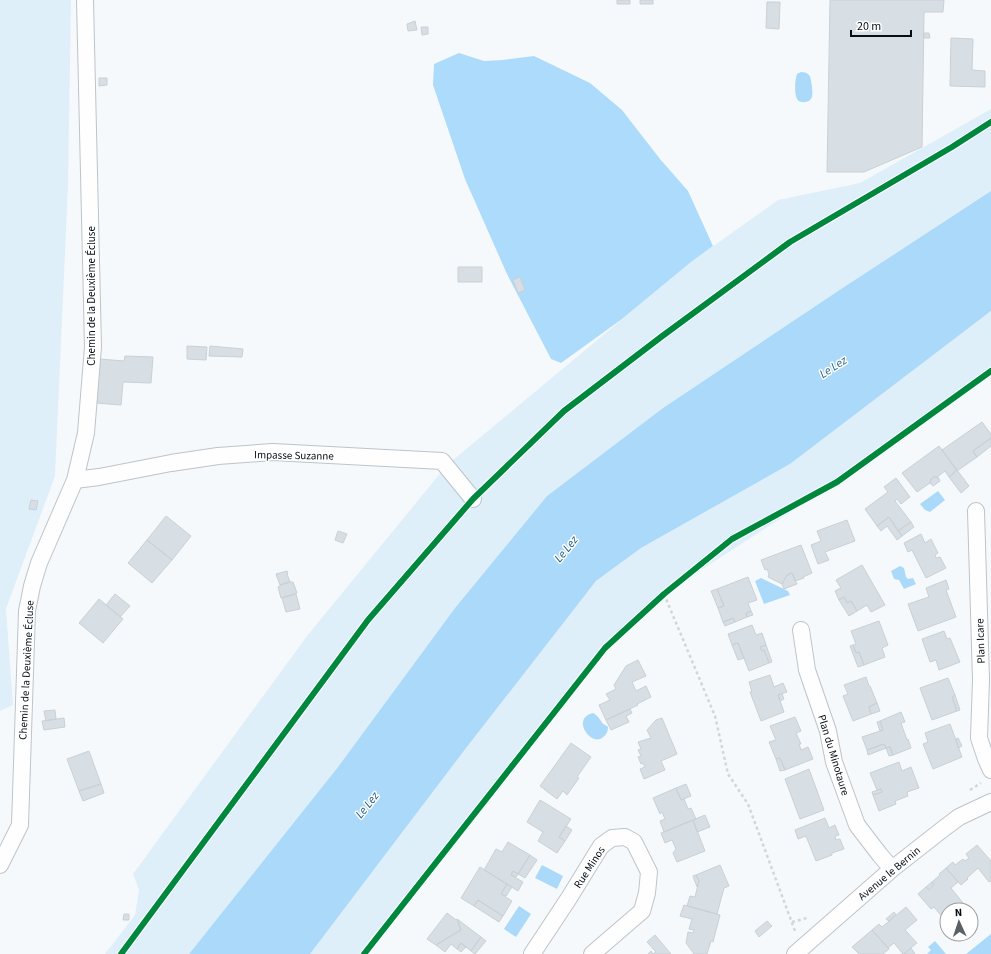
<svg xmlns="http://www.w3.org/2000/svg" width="991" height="954" font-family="'Source Sans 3',sans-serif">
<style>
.green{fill:#deeffa}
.forest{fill:#acdbfb}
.water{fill:#abd9f9}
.building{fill:#d8dfe4;stroke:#c9d0d6}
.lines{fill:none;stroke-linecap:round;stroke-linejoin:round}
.street-casing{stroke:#bdc4ca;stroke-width:18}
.path{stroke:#d4d5d6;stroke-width:2.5;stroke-dasharray:3 3;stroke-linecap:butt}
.street{stroke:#fefefe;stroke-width:16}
.cycleway-casing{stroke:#fff;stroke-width:8}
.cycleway{stroke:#00873e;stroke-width:6}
.labels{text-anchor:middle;stroke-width:3;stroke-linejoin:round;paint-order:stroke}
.street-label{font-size:11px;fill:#050f17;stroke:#fff}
.water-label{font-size:12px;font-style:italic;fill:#205d82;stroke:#fff}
</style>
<rect width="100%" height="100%" fill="#f6f9fb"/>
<path class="green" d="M0,0H71L68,186L55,476L6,609L13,705L0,711Z
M991,109V191L838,291L663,408L547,496L455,608L338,767L189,954H105L135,915L139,890L133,874L307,636L447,465L691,262L778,200L860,183Z
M991,311V371L837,482L664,594L605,648L364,954H310L463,752L596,581L641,548L790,464Z"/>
<path class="forest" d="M459,53L484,61L503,60L534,56L590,83L622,110L660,159L688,191L713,246L691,262L622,319L561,363L551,359L507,274L465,179L433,85L434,64Z"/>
<path class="water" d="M801,72C807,72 811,75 811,81C812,86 813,93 812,97C810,103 800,104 797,99C794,93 795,79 797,74Z
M991,191V311L790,464L641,548L596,581L463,752L310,954H189L338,767L455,608L547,496L663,408L838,291Z
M938,491L945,500L930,512L925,510L920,504Z
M900,566L904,568L906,577L908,579L913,578L916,584L904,589L899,580L894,579L891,571Z
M761,578L788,591L790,595L764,604L755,581Z
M593,713C598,716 598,717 601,721C602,724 606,725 608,727C608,732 606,735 602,738C590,746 571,718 593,713Z
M542,865L563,876L557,889L535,878Z
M519,906L531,914L516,937L504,929Z
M991,934V954H966Z
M935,941L946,954H927L931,950L928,947Z"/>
<path class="building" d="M617,0H630V4H617Z
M640,0H653V4H640Z
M830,0H944L943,12H924L922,147L864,172H827Z
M767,2H780L779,29L766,28Z
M415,21L417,30L408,31L407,24Z
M421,27H428V34L422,35Z
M924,33H929L930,38H924Z
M951,38L973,39L972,70L985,71V87L950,86Z
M99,78H107V85L99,86Z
M458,267H482V282H458Z
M520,277L525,290L518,293L513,280Z
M187,346L207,347L206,360L187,359Z
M210,346L243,349L242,357L209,356Z
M125,356L153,357L151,383L123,382L121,405L96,403L100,359L124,361Z
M982,422L991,434V438L973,451L977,457L957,471L942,450Z
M991,438V446L977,457L973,451Z
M939,446L957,470L949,477L945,471L937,477H934L931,479L930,483L917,492L902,473Z
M957,470L969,486L961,493L949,477Z
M934,477H938L940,481L933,486L930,483L931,479Z
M896,478L910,497L901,504L897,499L895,501L911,522L898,531L889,517L877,526L865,509L888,492L884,487Z
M31,500L38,501L36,510L29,509Z
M166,516L191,536L172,560L147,540Z
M889,517L902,536L897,540L887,526L881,531L877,526Z
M847,520L855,541L825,552L829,560L818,564L811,545L821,541L817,531Z
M911,522L914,527L902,536L898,531Z
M338,531L347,534L343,543L335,540Z
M921,534L925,543L931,539L938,553L935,555L936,558L940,557L946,568L926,578L912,550L908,552L904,543Z
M147,540L172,560L152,583L128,563Z
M801,545L812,573L803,577L804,578L795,581L792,573L787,575L782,584L768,577L769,574L767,569L765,570L761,560Z
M862,565L885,605L871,612L867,605L857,611L851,601L847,603L844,597L839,600L835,591L841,588L836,580Z
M287,571L288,573L287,574L290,582L280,585L276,574Z
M792,573L797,584L784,589L782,584L787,575Z
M748,577L757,600L748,603L751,611L746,613L747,617L735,622L733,618L723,622L718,608L724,606L717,589Z
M946,580L949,589L946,590L956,617L918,631L908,604L929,597L926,588Z
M290,582H293L297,593L281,598L278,587L280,586V585Z
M717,589L724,606L718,608L711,591Z
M115,594L130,606L120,617L106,605Z
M296,594L300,609L286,612L282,598Z
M844,597L847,603L851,601L857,611L849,616L839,600Z
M99,599L123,619L103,643L79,623Z
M751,611L753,615L747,617L746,613Z
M733,618L735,622L725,626L723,622Z
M879,621L888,645L882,648L885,657L864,665L859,652L856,653L853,645L856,644L851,631Z
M752,625L756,635L762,633L766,645L760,647L762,651L764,650L769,663L749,671L738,643L732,645L728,634Z
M944,631L947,639L950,638L960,662L939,670L936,660L930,662L922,639Z
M738,643L744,658L738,660L732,645Z
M766,645L772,662L769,663L764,650L762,651L760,647Z
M853,645L856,653L859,652L864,665L858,667L850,646Z
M638,660L646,676L632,682L636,691L646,686L651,697L637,704L638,705L606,720L599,705L610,700L606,694L616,689L614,685L626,666Z
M770,675L774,687L783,683L787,692L778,695L784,712L761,721L750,692H752L749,682Z
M866,677L869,686H870L877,703L869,707L871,714L853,721L843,696L848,694L844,685Z
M948,678L955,695L952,697L957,711L932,720L920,688Z
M782,694L784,699L780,701L778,695Z
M955,695L960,710L957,711L952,697Z
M877,703L880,711L871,714L869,707Z
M630,709L632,713L626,716L629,722L611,730L606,720Z
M55,710L56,719L46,721L44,711Z
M901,712L905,722L901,723L907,740L908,739L911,748L893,755L890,747L886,748L884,744L867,750L862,737L883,730L880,721Z
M795,717L801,731L796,733L801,744H799L801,750L808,747L813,759L785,770L780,758L776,759L769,742L776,740L770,726Z
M64,718L65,727L44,730L42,721Z
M662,718L677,754L661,761L665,770L644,779L640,769L645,767L643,763L641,764L638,757L641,756L638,750L641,749L638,742L651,738L647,730L656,720Z
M880,721L883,730L880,731L877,722Z
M950,724L962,757L933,769L923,744L928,742L925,733Z
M958,738L962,746L958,748L956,739Z
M571,743L591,757L577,777L579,778L567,795L563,791L557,799L540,786Z
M884,744L886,748L868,755L867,750Z
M890,747L893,755L889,756L886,748Z
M89,751L101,784L79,791L67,759Z
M780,758L785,770L780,771L776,759Z
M899,762L902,771L911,767L919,788L907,792L908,796L895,801L896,804L879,811L873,795L882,792L881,789L877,790L870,773Z
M809,769L824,810L800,819L785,779Z
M101,784L104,793L83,801L79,791Z
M686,784L691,796L681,800L676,788Z
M676,788L681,800L684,799L688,809L691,808L696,819L664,832L660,821L665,819L662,812L660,814L653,798Z
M881,789L882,792L873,795L872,792Z
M540,800L571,819L559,837L565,841L557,853L538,841L543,832L527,822Z
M705,815L710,827L697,832L693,820Z
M825,818L829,828L835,825L839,835L835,836L836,840L840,839L844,849L832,853V855L816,861L806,836L798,839L795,830Z
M693,820L705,851L677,862L673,853L676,849L672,840L665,843L661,833Z
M566,826L572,830L565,841L559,837Z
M508,842L530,855L518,874L513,871L511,875L523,882L518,891L484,870L496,849L502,852Z
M977,845L991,861V881L989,882L978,868L967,878L968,879L961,885L946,868L953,862L955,865L963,859L965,861L969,858L966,854Z
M530,855L537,860L525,878L518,874Z
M720,865L729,886L724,888L717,914L687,906L690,896L695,897L699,881L696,875Z
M480,867L507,884L501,894L512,901L503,916L478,900L474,906L461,898Z
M946,868L958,882L951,888L963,903L955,910H947V916L944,919L934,907L931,909L918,894L926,887L929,890L934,885L932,882L940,875L939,874Z
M513,871L518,874L516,877L511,875Z
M696,875L699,881L697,887L693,876Z
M932,882L934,885L929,890L926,887Z
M507,884L512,887L506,896L501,894Z
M478,900L503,916L499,922L474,906Z
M684,905L720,915L713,942L711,941L707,954H694L686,943L688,932L693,933L694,930L689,929L692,919L680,916Z
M906,907L917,920L905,930L917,943L903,954L894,943L888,948L872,930L879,924L882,927Z
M894,912L896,915L889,921L886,919Z
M447,913L456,920L457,919L461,930L436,945L427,939Z
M124,914H129V920H123Z
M457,919L481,937L471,951L461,943L457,949L451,944L445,952L436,945L461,930Z
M767,921L772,926L759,937L755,931Z
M872,930L889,949L883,954H859L852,947Z
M655,935L671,954H648L651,951L653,954L656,952L647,942Z
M481,937L486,941L475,954L471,951Z
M461,943L466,947L461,952L457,949Z
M911,948L915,954H904Z"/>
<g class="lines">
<defs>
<path id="street" d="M75,480L99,477L171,463L218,456L273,452L442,461L473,499
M976,511L981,680L979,738L986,759L991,770
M801,630L807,670L828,731L834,762L857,825L880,855L892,869
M0,865L20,825L27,611L32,586L39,563L75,480L86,433L93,347L85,0
M532,954L569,898L601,846L612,838L625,837L634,842L649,872L647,893L642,911L592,954
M795,954L892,869L943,829L959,817L991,802"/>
</defs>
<use href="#street" class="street-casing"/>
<path class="path" d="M664,594L715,716L728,774L748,804L795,931
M970,790L981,783
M792,922L807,918"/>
<use href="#street" class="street"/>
<defs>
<path id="cycleway" d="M121,954L368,620L473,499L564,411L661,337L790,242L952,147L991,122
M364,954L605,648L664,594L732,539L837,482L991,371"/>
</defs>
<use href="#cycleway" class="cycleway-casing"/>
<use href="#cycleway" class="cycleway"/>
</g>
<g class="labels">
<g class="street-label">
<text transform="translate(91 296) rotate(-90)" y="4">Chemin de la Deuxième Écluse</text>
<text transform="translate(294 455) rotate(1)" y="4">Impasse Suzanne</text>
<text transform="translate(980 641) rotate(-92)" y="4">Plan Icare</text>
<text transform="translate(26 670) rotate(-87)" y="4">Chemin de la Deuxième Écluse</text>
<text transform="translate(834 755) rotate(73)" y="4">Plan du Minotaure</text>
<text transform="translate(589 867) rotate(-57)" y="4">Rue Minos</text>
<text transform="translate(889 873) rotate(-40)" y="4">Avenue le Bernin</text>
</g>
<g class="water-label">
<text transform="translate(833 367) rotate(-33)" y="4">Le Lez</text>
<text transform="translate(566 549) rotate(-51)" y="4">Le Lez</text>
<text transform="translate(367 805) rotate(-52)" y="4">Le Lez</text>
</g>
</g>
<g transform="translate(959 922) rotate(357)"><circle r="19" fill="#ffffff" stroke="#9b9fa2"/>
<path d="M0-3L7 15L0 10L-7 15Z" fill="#596167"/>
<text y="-6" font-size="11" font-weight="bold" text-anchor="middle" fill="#050f17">N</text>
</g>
<path d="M851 30v6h60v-6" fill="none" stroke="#050f17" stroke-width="2"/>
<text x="857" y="30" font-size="12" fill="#050f17" stroke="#ffffff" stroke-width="3" paint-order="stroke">20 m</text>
</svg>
